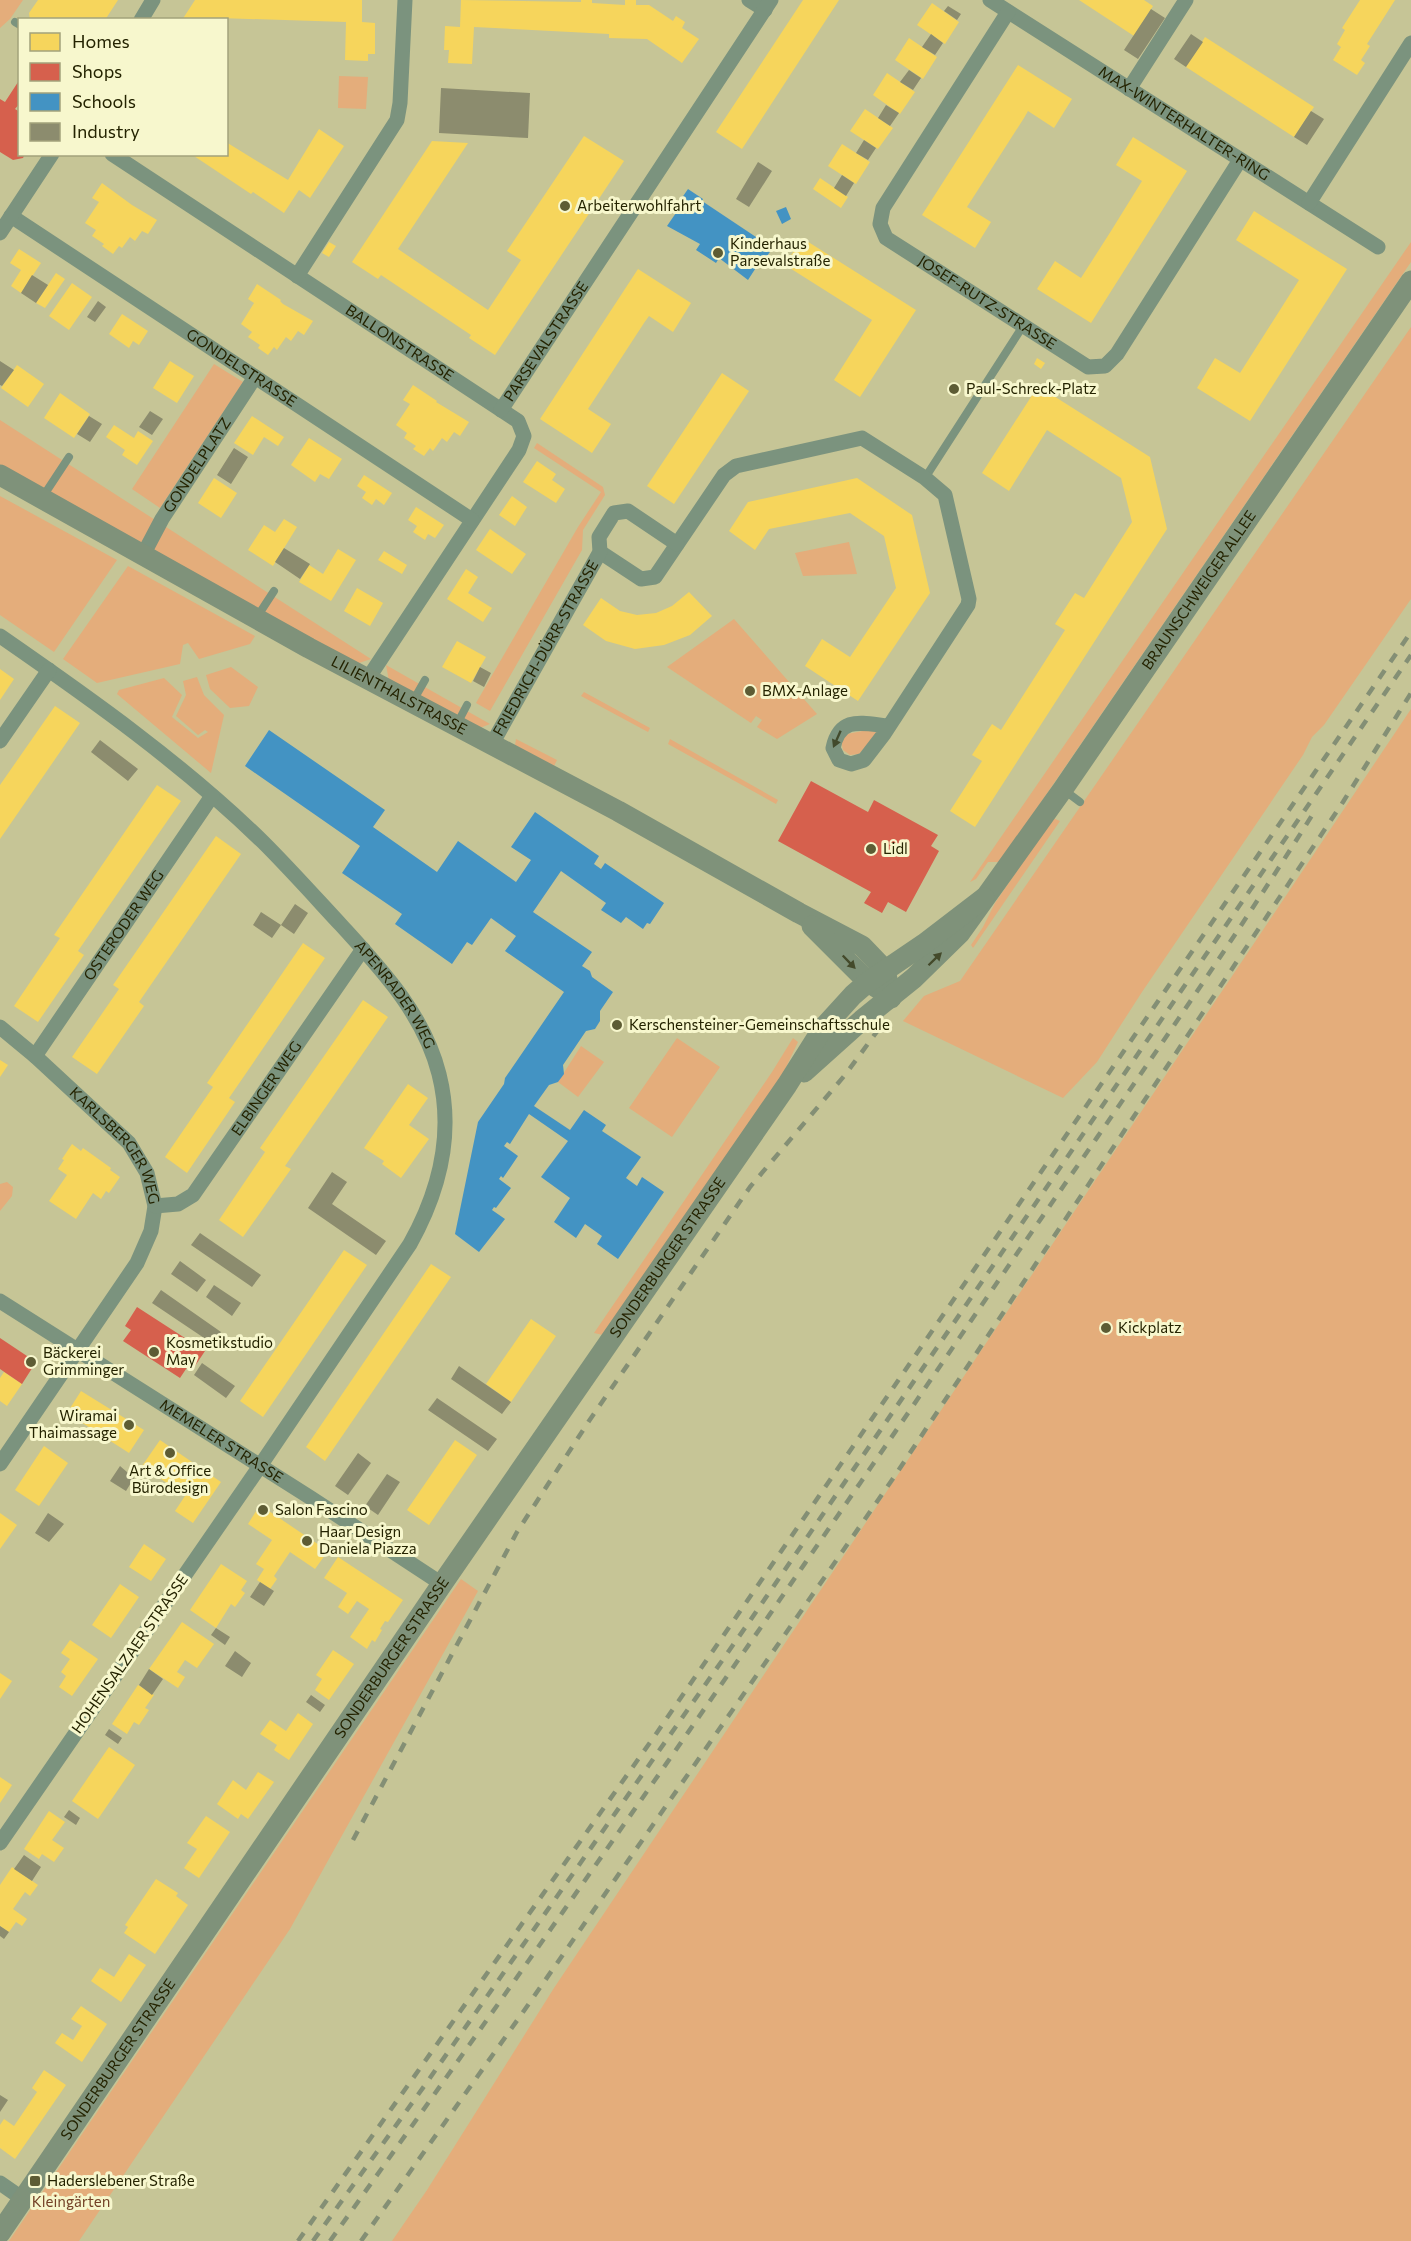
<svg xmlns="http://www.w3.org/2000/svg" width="1411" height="2241" font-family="Commissioner,sans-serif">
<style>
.green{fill:#e4ad7b}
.homes{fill:#f6d55c}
.shops{fill:#d6604d}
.schools{fill:#4393c3}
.industry{fill:#8c8c6e}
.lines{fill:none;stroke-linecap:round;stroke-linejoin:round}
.lane{stroke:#7b937e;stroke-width:8}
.street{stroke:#7b937e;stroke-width:15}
.secondary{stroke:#7f927a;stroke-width:21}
.rail{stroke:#848f75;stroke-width:4.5;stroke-dasharray:10 10;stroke-linecap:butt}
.oneway{fill:#424a2c}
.oneway2{fill:#444a2b}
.poi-dot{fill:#5d5c34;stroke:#f7f7cd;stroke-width:2}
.labels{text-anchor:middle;stroke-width:6;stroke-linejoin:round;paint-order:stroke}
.street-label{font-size:15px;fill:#242300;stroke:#f7f7cd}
.poi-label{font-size:15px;fill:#242300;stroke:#f7f7cd;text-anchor:start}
.park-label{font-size:15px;fill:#734126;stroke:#f7f7cd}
</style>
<rect width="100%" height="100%" fill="#c6c596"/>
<path class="green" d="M0,0H23L10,19L0,28Z
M339,76L368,77L366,109L338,108Z
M1411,242V262L1000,862H988L976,879L970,882Z
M1411,327V599L1324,725L1312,737L1303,755L1142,992L1097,1062L1063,1098L903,1021L924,996L960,981Z
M214,364L243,382L160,508L132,489Z
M0,420L371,659L356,664L0,465Z
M537,443L603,487L605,495L583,530L582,550L490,711L476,703L578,527L601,492L534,448Z
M0,496L117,560L54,652L0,615Z
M849,542L857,574L803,576L795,553Z
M128,566L255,636L250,644L199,659L188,643L183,645L180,664L97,683L63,659Z
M734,619L817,714L777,739L757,727L762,720L756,716L751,723L667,667Z
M386,665L490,724L480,728L389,681Z
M231,667L258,687L249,706L230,708L210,689L206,675Z
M197,677L204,695L224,715L211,773L117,694L119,690L164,678L182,695L172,717L198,738L208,732L205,730L198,735L176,716L186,695L183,681Z
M584,692L650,728L648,732L581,696Z
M1411,709V2241H392L427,2190L554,1988Z
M878,728L880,732L859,754L850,755L843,750L841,741L847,734Z
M516,739L557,760L554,766L515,745Z
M670,739L778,800L776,804L668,744Z
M1053,818L1060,821L973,948L971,945L983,927L995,903Z
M677,1038L720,1067L672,1137L629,1108Z
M793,1038L798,1042L780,1080L603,1335L594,1333L772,1072Z
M581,1046L604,1062L578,1097L558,1082Z
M7,1182L13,1187L12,1196L0,1211V1184Z
M461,1579L478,1591L290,1929L79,2241H9Z"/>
<path class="homes" d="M38,0H118L105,20H30L29,13Z
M195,0H362V22L375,23V54H368V61L345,60L346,22L220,18L182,20Z
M461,0L581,2V0H592V3L625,5V0H636V5H649L673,21L676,16L685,22L682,28L699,39L682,63L647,39L609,38V34L474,27L472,64L448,63L449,50H444L445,26L460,27Z
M803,0H839L742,149L716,132Z
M1079,0H1144L1153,6L1134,36Z
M1360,0H1395L1367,44L1370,46L1361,60L1365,63L1357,75L1333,60L1341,47L1337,44L1345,30L1342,28Z
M932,3L959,22L945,44L917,25Z
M1205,37L1314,107L1294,137L1186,67Z
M909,38L937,57L923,79L895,60Z
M1018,65L1072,99L1054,128L1028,111L1024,118L967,207L991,222L975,248L922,215Z
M887,73L915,92L900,114L873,95Z
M865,109L893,128L878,149L850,131Z
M319,129L344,146L310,198L299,190L284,213L253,192L251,194L191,154H226V142L288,180Z
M584,136L624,161L495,355L469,338L471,335L381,275L378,279L352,262L432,141L468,143L398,249L488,310L521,260L507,251Z
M1133,137L1187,171L1091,323L1037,289L1055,261L1081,278L1111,231L1142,181L1116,165Z
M842,144L870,162L856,184L828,166Z
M820,178L848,197L841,208L813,189Z
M102,183L132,205L157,220L148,234L142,231L135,241L130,237L122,248L119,246L113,254L102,246L104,244L92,236L96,230L85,223L99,202L92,198Z
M1254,211L1347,269L1250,421L1197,388L1215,358L1240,373L1299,280L1236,240Z
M802,238L916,310L860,397L834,380L872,320L785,265Z
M329,242L336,246L329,257L322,253Z
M19,249L41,263L21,293L11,286L21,270L10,263Z
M638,269L691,303L673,332L649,316L644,323L588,409L611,424L592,453L540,419Z
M56,273L65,279L45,308L36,303Z
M72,283L92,297L69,330L49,316Z
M257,284L281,300L280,301L283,304L313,321L304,335L298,331L291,341L286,337L277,350L274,347L268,355L258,348L260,345L248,337L252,332L241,324L254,303L248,299Z
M122,314L148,331L139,345L133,341L129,348L109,334Z
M1037,358L1045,363L1041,369L1034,364Z
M170,361L194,376L177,403L153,388Z
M17,365L44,384L28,407L1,388Z
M722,373L749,391L674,504L647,486Z
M413,385L437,401L436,402L469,422L460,436L454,432L447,442L442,438L433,451L430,448L424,456L413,449L416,446L404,438L407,433L396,425L410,404L403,400Z
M1038,386L1150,457L1167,529L975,827L950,811L982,761L972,755L992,724L1001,730L1065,630L1055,624L1075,593L1084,598L1132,522L1121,478L1047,430L1009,491L982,473Z
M60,393L90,414L74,438L44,418Z
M252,416L284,437L278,446L264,437L253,455L234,443Z
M114,425L134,438L138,431L153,441L137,465L122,455L125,450L106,437Z
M309,438L342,459L329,479L320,474L315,482L291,465Z
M537,461L556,474L552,480L565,489L556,503L523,482Z
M364,475L392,493L384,505L376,499L372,505L362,498L366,492L357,486Z
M214,478L237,493L221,518L198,503Z
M857,478L912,515L930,593L858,701L805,666L822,639L850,657L896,588L884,536L850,513L769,529L755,550L729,531L748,502Z
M512,496L527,507L515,526L499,515Z
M416,507L444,525L435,538L428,534L425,540L413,532L417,526L408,520Z
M284,519L297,527L273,566L248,550L264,525L275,532Z
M490,529L526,554L512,574L476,550Z
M338,549L356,560L331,601L299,582L309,565L323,574Z
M384,551L407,565L402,574L378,560Z
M466,569L478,577L468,593L492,608L483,622L447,599Z
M357,588L383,603L370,626L344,611Z
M689,592L712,616L690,635L664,645L635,649L606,641L583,625L601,598L620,611L637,615L656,613L672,606Z
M457,641L486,657L471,683L442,667Z
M0,669L14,679L0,700Z
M55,706L80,723L0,839V785Z
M157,785L181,801L78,951L84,955L38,1022L14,1006L60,938L54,935Z
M216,836L241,854L139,1002L144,1006L97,1074L72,1057L119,989L113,985Z
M303,943L325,958L229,1098L235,1102L187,1173L165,1157L213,1087L207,1083Z
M363,1000L388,1017L285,1166L291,1169L243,1237L219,1220L265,1152L260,1148Z
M0,1060L8,1065L0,1077Z
M408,1084L428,1098L409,1125L429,1139L401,1178L382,1164L384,1161L364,1148Z
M72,1144L81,1151L83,1148L111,1168L110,1170L120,1177L109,1193L106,1191L101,1199L93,1193L76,1219L49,1201L67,1175L58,1169L64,1160L62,1159Z
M344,1250L367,1265L263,1417L240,1401Z
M431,1264L451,1277L325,1461L306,1447Z
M531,1319L556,1336L511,1402L486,1384Z
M4,1372L22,1384L7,1406L0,1401V1378Z
M81,1391L144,1430L129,1453L67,1413Z
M160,1440L221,1482L193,1523L175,1511L189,1490L178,1482L174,1488L142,1466Z
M455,1440L477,1455L429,1525L407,1510Z
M44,1446L68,1463L39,1506L15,1490Z
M260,1505L328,1551L315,1569L290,1552L274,1576L277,1579L270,1589L257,1580L264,1569L256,1564L272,1540L248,1524Z
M0,1513L17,1525L0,1549Z
M144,1544L166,1559L151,1581L129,1567Z
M338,1557L403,1600L388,1622L385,1621L380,1629L382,1630L375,1642L372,1640L367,1649L350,1637L369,1609L357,1601L348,1614L338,1607L347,1593L324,1578Z
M221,1564L247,1581L241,1590L245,1593L235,1607L231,1604L216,1628L190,1610Z
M120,1584L139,1597L111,1638L92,1625Z
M182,1622L214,1644L197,1668L185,1660L177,1672L185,1677L178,1688L149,1669Z
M70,1640L98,1659L72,1696L59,1687L66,1676L61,1672L70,1659L61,1653Z
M333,1650L354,1664L329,1700L315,1690L322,1679L316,1675Z
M0,1673L12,1681L0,1699Z
M138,1685L154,1695L145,1708L149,1710L139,1725L134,1722L127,1734L112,1724Z
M298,1713L313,1724L289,1760L274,1750L277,1745L260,1734L270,1720L286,1731Z
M109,1747L135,1765L98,1819L72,1801Z
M258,1772L274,1782L248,1819L241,1814L238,1819L217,1804L233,1780L246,1790Z
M0,1777L12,1785L0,1803Z
M49,1811L65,1822L52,1840L64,1848L54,1862L42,1854L39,1859L24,1849Z
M206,1816L230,1832L199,1878L184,1868L197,1849L187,1843Z
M12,1867L38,1885L30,1896L25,1892L13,1909L27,1919L22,1926L16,1922L9,1932L0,1926V1885Z
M156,1879L178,1893L176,1896L188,1905L155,1954L124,1933L128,1927L125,1925Z
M129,1954L146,1965L121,2002L91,1981L100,1968L114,1977Z
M81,2006L107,2024L82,2062L55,2043L62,2033L73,2040L82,2026L71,2019Z
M44,2070L66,2085L15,2159L0,2148V2125L4,2119L14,2126L37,2092L32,2088Z"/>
<path class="shops" d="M20,79V103L15,109L20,112V154H25L23,158L13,160L0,152V99L5,102Z
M811,781L868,812L874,800L938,835L931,846L939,851L906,912L888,902L882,913L864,903L871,892L778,841Z
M137,1307L205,1351L193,1369L188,1366L180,1378L123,1341L131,1330L125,1326Z
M0,1338L36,1362L22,1384L0,1369Z"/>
<path class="schools" d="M688,189L703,199L702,201L759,239L760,237L774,246L765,259L761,257L757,262L759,263L748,280L719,258L716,263L696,250L700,244L667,226L678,210L680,211L684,205L679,202Z
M786,207L791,219L782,224L776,211Z
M269,730L385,810L373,827L437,872L458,841L516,882L531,860L511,847L535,812L599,856L594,864L601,869L605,863L664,903L650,924L647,923L643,929L626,917L621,923L601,910L606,903L561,871L533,912L592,952L582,966L590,971L592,977L613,992L600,1011V1021L595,1029L586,1031L563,1065L564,1074L558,1082L549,1085L534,1106L570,1130L584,1110L606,1125L602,1131L641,1157L626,1178L637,1186L642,1177L664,1192L618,1259L597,1244L602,1236L585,1224L576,1238L554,1222L570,1198L541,1177L568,1141L529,1114L510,1144L507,1142L504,1146L518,1156L503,1178L501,1176L499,1179L511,1188L496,1208L494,1207L492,1210L505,1219L479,1252L455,1234L478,1122L504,1084L505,1078L564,992L505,951L516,936L491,918L472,945L467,942L452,964L395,924L402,914L342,873L360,846L245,766Z"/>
<path class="industry" d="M948,6L961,14L957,20L944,11Z
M1151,9L1165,18L1138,59L1124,50Z
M931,34L943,43L935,55L922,47Z
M1191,34L1203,42L1186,67L1174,59Z
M909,70L921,78L913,90L900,82Z
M441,88L530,93L528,138L439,133Z
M886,105L899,113L890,126L878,118Z
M1311,111L1324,119L1307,145L1294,137Z
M864,140L876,148L868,160L856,153Z
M758,162L772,171L749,207L736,199Z
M842,175L854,183L846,196L834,188Z
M32,275L48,285L36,303L21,293Z
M98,301L106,307L95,322L87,317Z
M0,361L14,370L2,386L0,385Z
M150,411L163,419L152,435L139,427Z
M89,416L102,424L90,442L77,434Z
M234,448L248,457L231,484L217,475Z
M284,548L310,564L300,579L275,562Z
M480,667L491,673L484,687L473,681Z
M100,740L138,769L128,781L91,752Z
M295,904L308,913L294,934L281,925Z
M261,912L281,925L272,938L253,925Z
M332,1172L347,1182L332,1204L386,1241L376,1255L308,1208Z
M200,1233L261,1275L252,1287L191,1245Z
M180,1261L206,1280L197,1292L171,1274Z
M214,1285L241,1303L232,1316L206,1297Z
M161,1290L221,1332L213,1344L152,1303Z
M202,1363L235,1386L226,1398L194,1375Z
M459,1366L511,1402L502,1414L451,1379Z
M437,1398L497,1439L488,1451L428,1410Z
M358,1453L371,1463L348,1495L335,1486Z
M120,1466L134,1478L126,1491L110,1481Z
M387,1474L400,1482L378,1515L365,1506Z
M48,1513L64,1524L49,1542L35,1533Z
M260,1582L274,1591L264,1606L250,1597Z
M216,1628L230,1637L225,1645L211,1635Z
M235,1651L251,1663L242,1677L225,1666Z
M149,1669L163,1679L152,1695L139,1685Z
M311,1695L325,1705L320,1712L306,1702Z
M109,1729L122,1738L118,1744L105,1735Z
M69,1810L80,1818L76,1825L64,1817Z
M24,1855L41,1867L32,1881L14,1869Z
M0,1926L9,1932L4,1939L0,1936Z
M0,2095L8,2100L0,2112Z"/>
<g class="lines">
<path class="lane" d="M15,22L20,25
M925,478L1023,326
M42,498L69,457
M257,617L274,591
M413,701L425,680
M457,724L467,705
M1064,790L1080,802"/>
<g class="street">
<path d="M749,0L765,10"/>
<path id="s1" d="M990,0L1378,247"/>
<path id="s2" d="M1008,12L883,208L880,224L886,238L1088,367L1105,366L1117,354L1240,160"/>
<path d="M141,20L153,0"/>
<path d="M1129,89L1186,0"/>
<path id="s3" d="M112,154L518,421L524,436L519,450L367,680"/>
<path d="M1309,203L1411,43"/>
<path id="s4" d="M11,216L472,520"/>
<path d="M0,233L52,154"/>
<path d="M297,276L397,120L400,103L405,0"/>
<path id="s5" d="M501,410L771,0"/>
<path d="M600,552L641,579L655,577L724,475L736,466L862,438L925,478L945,495L969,599L968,605L884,734L864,760L851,764L839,760L833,748C840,716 861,723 888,726"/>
<path id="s6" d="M143,555L162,519L255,377"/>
<path id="s7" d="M0,636C91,699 183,764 263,842C290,869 315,897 341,925C381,969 424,1014 439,1074C454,1133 439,1192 410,1244L260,1466L0,1843"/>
<path d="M0,741L49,670"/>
<path id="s8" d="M492,744L600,552L599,537L614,513L628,511L677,544"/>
<path id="s9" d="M0,1027L35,1056L129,1143L147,1173L155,1206L151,1231L137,1263L0,1464"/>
<path id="s10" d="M35,1056L212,796"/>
<path id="s11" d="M155,1206L178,1204L193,1195L363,949"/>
<path id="s12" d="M0,1301L311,1498L442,1584"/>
<path d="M0,2183L23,2199"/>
</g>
<g class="secondary">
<path id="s13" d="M0,475L309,648L618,811L799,913L862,946L885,970L891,998"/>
<path d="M812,926L868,982L879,989"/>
<path id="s14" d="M804,1072L862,1020L914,978L960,933L1063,789L1411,281"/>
<path id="s15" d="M0,2233L442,1584L787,1085L823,1028L853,995L868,982L924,944L984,898"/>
</g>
<path class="rail" d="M353,1840L517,1532L589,1421L750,1187L845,1075L881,1026
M298,2241L656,1734L1411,632
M313,2241L425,2085L747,1625L1411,655
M330,2241C550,1933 766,1622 979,1309C1092,1143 1209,980 1316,809
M361,2241L528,2005L892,1480L1343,802L1411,693"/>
</g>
<defs><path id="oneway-solid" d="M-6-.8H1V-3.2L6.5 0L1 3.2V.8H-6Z" transform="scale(1.5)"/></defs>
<use class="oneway" href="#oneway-solid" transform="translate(837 739) rotate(114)"/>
<g class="oneway2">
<use href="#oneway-solid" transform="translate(935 959) rotate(-44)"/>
<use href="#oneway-solid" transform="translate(849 962) rotate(46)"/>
</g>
<g class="poi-dot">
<circle cx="565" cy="206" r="6"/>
<circle cx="718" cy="253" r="6"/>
<circle cx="954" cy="389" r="6"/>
<circle cx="750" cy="691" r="6"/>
<circle cx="871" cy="849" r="6"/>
<circle cx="617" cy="1025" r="6"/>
<circle cx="1106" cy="1328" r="6"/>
<circle cx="154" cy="1352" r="6"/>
<circle cx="31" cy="1362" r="6"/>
<circle cx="129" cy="1425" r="6"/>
<circle cx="170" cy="1453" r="6"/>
<circle cx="263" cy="1510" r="6"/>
<circle cx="307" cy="1541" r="6"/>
<rect x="29" y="2175" width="12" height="12" rx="3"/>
</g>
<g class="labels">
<g class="street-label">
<text dy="5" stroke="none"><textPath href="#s1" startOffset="230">MAX-WINTERHALTER-RING</textPath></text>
<text dy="5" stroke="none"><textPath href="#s2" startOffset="384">JOSEF-RUTZ-STRASSE</textPath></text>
<text dy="5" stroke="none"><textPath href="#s5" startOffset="82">PARSEVALSTRASSE</textPath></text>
<text dy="5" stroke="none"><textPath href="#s3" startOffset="344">BALLONSTRASSE</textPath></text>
<text dy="5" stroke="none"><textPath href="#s4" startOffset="276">GONDELSTRASSE</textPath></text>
<text dy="5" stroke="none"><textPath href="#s6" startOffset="105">GONDELPLATZ</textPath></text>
<text dy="5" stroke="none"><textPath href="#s14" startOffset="627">BRAUNSCHWEIGER ALLEE</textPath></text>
<text dy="5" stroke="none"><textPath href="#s8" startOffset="110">FRIEDRICH-DÜRR-STRASSE</textPath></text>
<text dy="5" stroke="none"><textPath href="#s13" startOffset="456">LILIENTHALSTRASSE</textPath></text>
<text dy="5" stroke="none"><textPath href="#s10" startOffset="158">OSTERODER WEG</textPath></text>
<text dy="5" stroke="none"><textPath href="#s7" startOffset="537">APENRADER WEG</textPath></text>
<text dy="5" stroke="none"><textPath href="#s11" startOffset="170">ELBINGER WEG</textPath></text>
<text dy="5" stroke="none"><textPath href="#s9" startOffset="168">KARLSBERGER WEG</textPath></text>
<text dy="5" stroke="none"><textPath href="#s15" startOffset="1182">SONDERBURGER STRASSE</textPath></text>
<text dy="5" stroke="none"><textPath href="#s12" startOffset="262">MEMELER STRASSE</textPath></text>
<text transform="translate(130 1654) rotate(-55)" y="5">HOHENSALZAER STRASSE</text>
<text dy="5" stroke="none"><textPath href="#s15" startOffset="696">SONDERBURGER STRASSE</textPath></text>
<text dy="5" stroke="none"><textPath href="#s15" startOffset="210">SONDERBURGER STRASSE</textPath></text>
</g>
<g class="poi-label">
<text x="577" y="211">Arbeiterwohlfahrt</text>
<text x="730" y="249">Kinderhaus<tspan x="730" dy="17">Parsevalstraße</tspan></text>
<text x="966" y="394">Paul-Schreck-Platz</text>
<text x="762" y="696">BMX-Anlage</text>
<text x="883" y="854">Lidl</text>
<text x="629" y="1030">Kerschensteiner-Gemeinschaftsschule</text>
<text x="1118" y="1333">Kickplatz</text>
<text x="166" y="1348">Kosmetikstudio<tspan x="166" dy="17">May</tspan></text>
<text x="43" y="1358">Bäckerei<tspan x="43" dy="17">Grimminger</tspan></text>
<text x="117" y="1421" text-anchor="end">Wiramai<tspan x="117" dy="17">Thaimassage</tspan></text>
<text x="170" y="1476" text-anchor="middle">Art &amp; Office<tspan x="170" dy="17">Bürodesign</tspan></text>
<text x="275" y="1515">Salon Fascino</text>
<text x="319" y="1537">Haar Design<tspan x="319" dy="17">Daniela Piazza</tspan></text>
<text x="47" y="2186">Haderslebener Straße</text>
</g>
<g class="park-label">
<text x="71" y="2207">Kleingärten</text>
</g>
</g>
<rect x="18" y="18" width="210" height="138" fill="#f7f7cd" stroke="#a3a27b" stroke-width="1.5"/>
<rect x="30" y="33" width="30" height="18" fill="#f6d55c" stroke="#a3a27b" stroke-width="1.5"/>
<text x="72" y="48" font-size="18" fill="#242300">Homes</text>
<rect x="30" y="63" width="30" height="18" fill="#d6604d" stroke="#a3a27b" stroke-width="1.5"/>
<text x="72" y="78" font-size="18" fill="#242300">Shops</text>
<rect x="30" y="93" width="30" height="18" fill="#4393c3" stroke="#a3a27b" stroke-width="1.5"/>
<text x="72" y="108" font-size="18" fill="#242300">Schools</text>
<rect x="30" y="123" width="30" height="18" fill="#8c8c6e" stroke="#a3a27b" stroke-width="1.5"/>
<text x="72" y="138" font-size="18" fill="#242300">Industry</text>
</svg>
